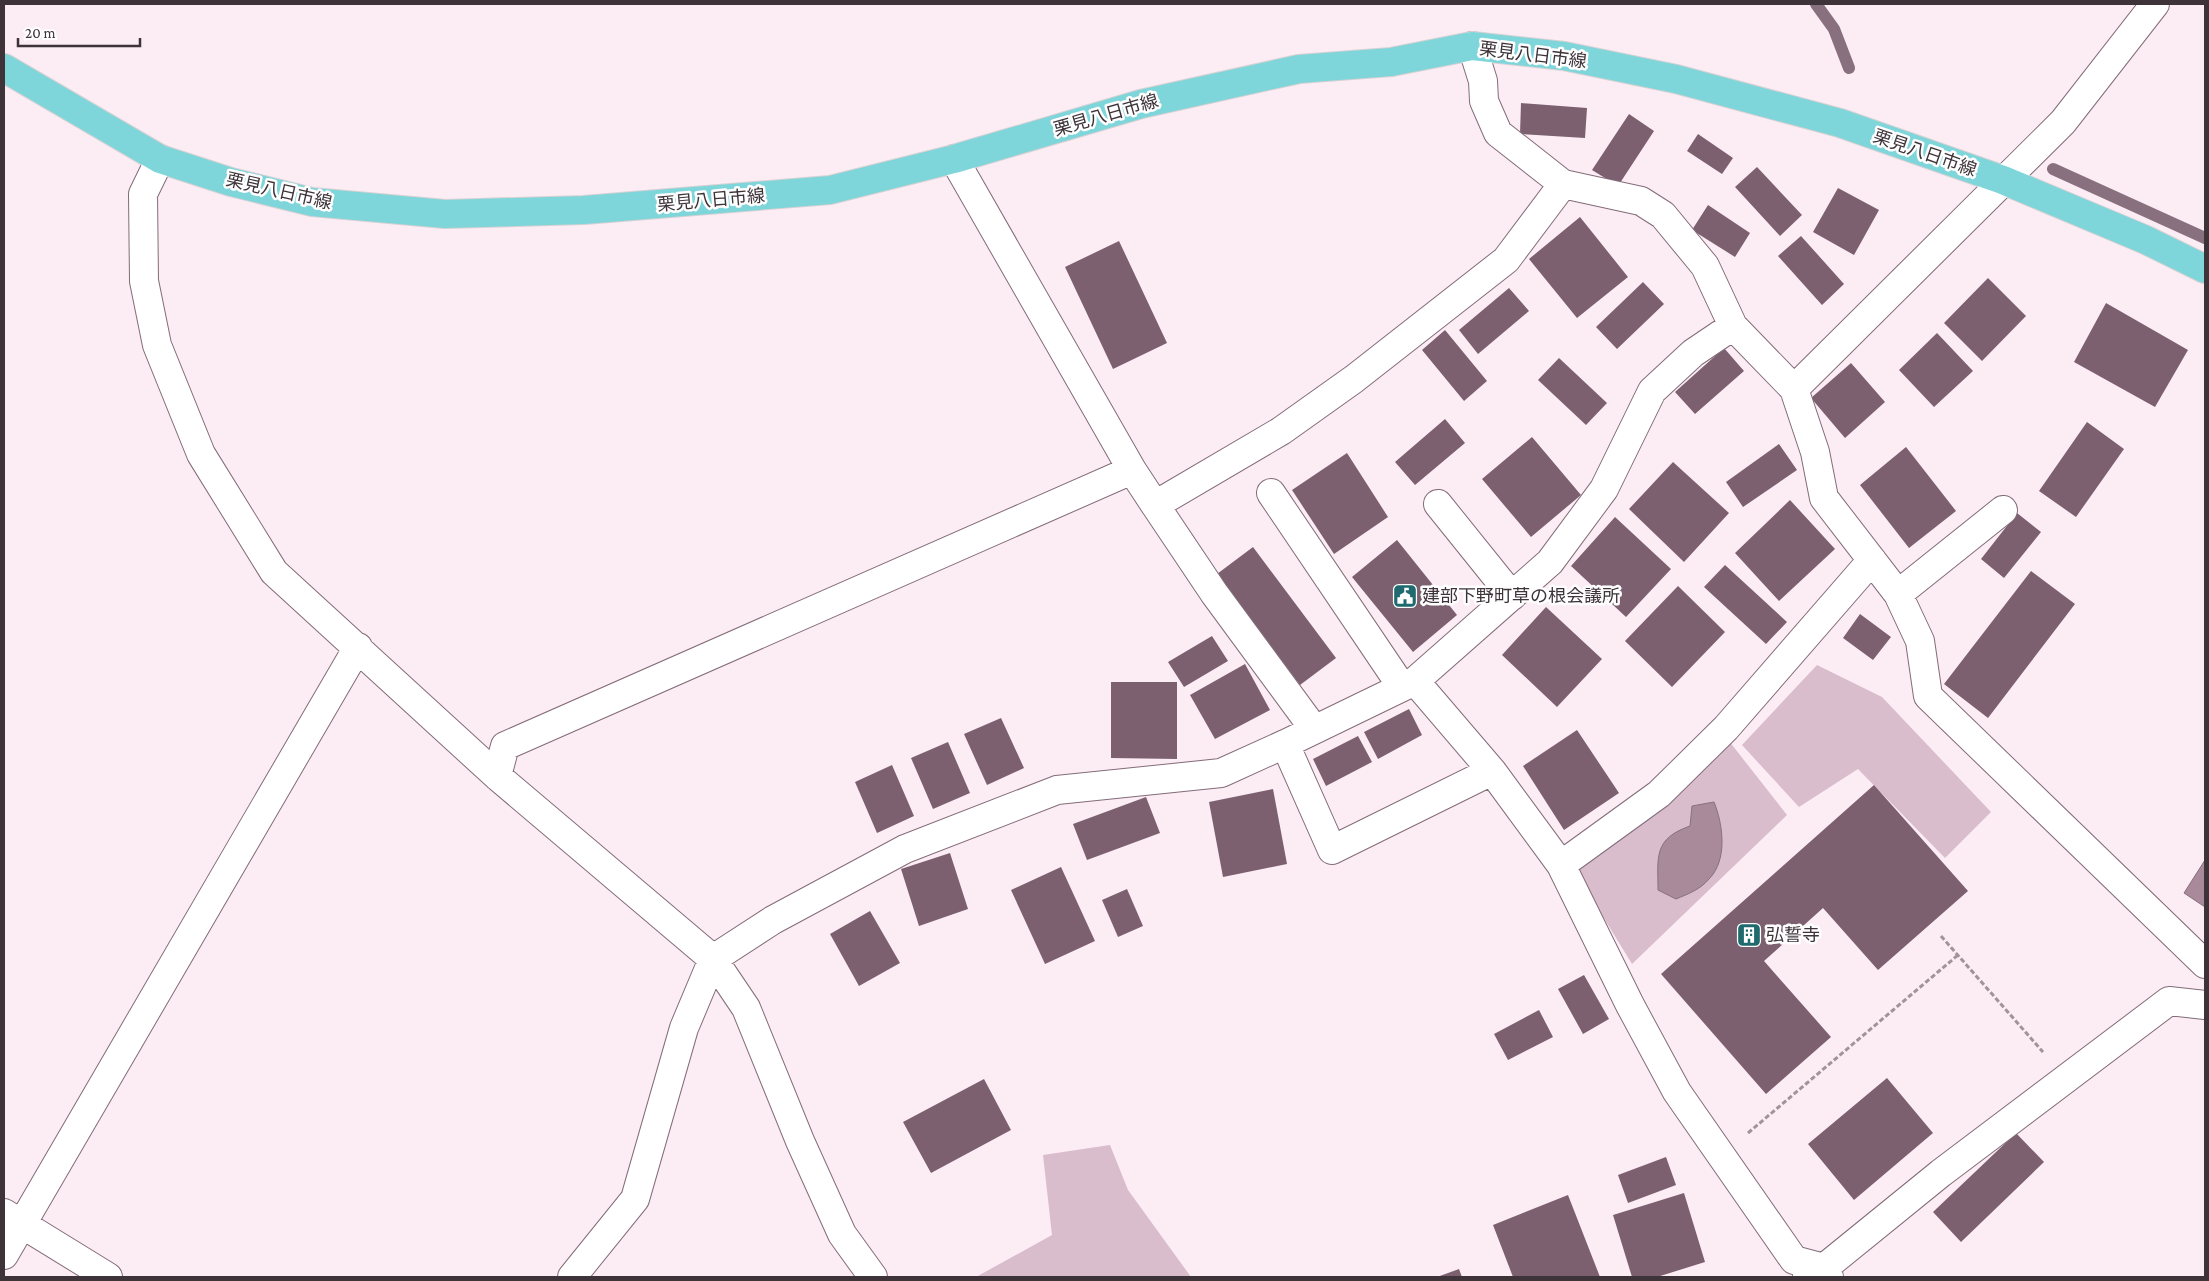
<svg xmlns="http://www.w3.org/2000/svg" width="2209" height="1281" font-family="'Crimson Pro','Noto Sans JP',serif">
<style>
.green{fill:#d9bdcd}
.water{fill:#a88a9b;stroke:#88707e}
.lines{fill:none;stroke-linecap:round;stroke-linejoin:round}
.stream{stroke:#88707e;stroke-width:12}
.building{fill:#7c6070}
.street-casing{stroke:#836c79;stroke-width:30}
.primary-casing{stroke:#d4d2d3;stroke-width:30}
.path{stroke:#a0939a;stroke-width:3;stroke-dasharray:5 2.5;stroke-linecap:butt}
.street{stroke:#fff;stroke-width:28}
.primary{stroke:#7ed5da;stroke-width:28}
.labels{text-anchor:middle;stroke-width:5;stroke-linejoin:round;paint-order:stroke}
.street-label{font-size:18px;fill:#3d3339;stroke:#fefefe}
.poi-label{font-size:18px;fill:#3d3339;stroke:#fefefe;text-anchor:start}
</style>
<rect width="100%" height="100%" fill="#fcecf4"/>
<path class="green" d="M1817,665L1882,697L1991,812L1945,858L1858,769L1799,807L1742,745Z
M1729,741L1787,815L1632,964L1575,871Z
M1110,1145L1128,1190L1191,1277H976L1052,1235L1043,1155Z"/>
<path class="water" d="M1714,802C1723,824 1728,860 1709,879C1701,889 1688,894 1676,899L1658,890C1658,857 1653,839 1690,826L1692,806Z
M2205,860V907L2184,893Z"/>
<g class="lines">
<path class="stream" d="M1816,4L1834,29L1849,68
M2053,169L2205,238"/>
</g>
<path class="building" d="M1521,103L1587,108L1585,138L1520,134Z
M1629,114L1654,131L1618,186L1592,170Z
M1698,134L1733,158L1722,174L1687,151Z
M1757,167L1802,215L1780,236L1735,187Z
M1838,188L1879,210L1854,255L1813,232Z
M1708,205L1750,233L1735,257L1692,230Z
M1580,217L1628,277L1577,318L1529,259Z
M1801,236L1844,284L1822,305L1778,256Z
M1119,241L1167,343L1113,369L1065,267Z
M1988,278L2026,316L1982,361L1944,323Z
M1643,282L1664,304L1617,349L1596,327Z
M1509,288L1529,311L1478,354L1459,330Z
M2106,303L2188,350L2155,407L2074,362Z
M1445,330L1487,381L1464,401L1422,350Z
M1937,333L1973,371L1934,407L1899,370Z
M1724,348L1744,371L1695,414L1675,392Z
M1559,358L1607,403L1586,425L1538,380Z
M1851,363L1885,402L1845,438L1811,398Z
M1445,419L1465,443L1415,485L1395,462Z
M2087,422L2124,449L2076,517L2039,491Z
M1532,437L1581,495L1531,537L1482,479Z
M1779,444L1797,470L1743,507L1726,482Z
M1906,447L1956,511L1909,548L1860,485Z
M1347,453L1388,517L1334,554L1292,490Z
M1673,462L1729,513L1684,562L1629,509Z
M1790,500L1835,549L1779,601L1735,553Z
M2017,513L2041,532L2004,578L1981,559Z
M1615,517L1671,569L1626,617L1571,566Z
M1397,540L1457,615L1413,652L1352,577Z
M1253,547L1336,658L1300,685L1217,574Z
M1725,565L1787,622L1766,644L1704,587Z
M2031,571L2075,604L1988,718L1944,684Z
M1678,586L1725,632L1672,687L1625,641Z
M1546,607L1602,659L1557,707L1502,655Z
M1860,614L1891,637L1873,660L1843,638Z
M1212,636L1228,661L1184,687L1168,662Z
M1245,664L1270,710L1215,739L1190,695Z
M1111,682H1177V759L1111,758Z
M1409,709L1422,735L1378,759L1364,732Z
M1001,718L1024,768L987,785L964,734Z
M1577,730L1619,793L1564,830L1523,766Z
M1358,736L1372,762L1326,786L1313,759Z
M948,742L970,793L933,809L911,758Z
M892,765L914,816L877,833L855,782Z
M1874,785L1968,891L1878,970L1823,908L1764,961L1831,1037L1766,1094L1661,974Z
M1273,789L1287,864L1223,877L1209,802Z
M1146,797L1160,833L1087,860L1073,824Z
M950,853L968,909L919,926L901,869Z
M1061,867L1095,941L1045,964L1011,890Z
M1127,889L1143,926L1118,937L1102,900Z
M870,911L900,963L859,986L830,934Z
M1584,975L1609,1019L1583,1034L1558,989Z
M1539,1010L1553,1037L1508,1060L1494,1034Z
M1887,1078L1933,1133L1854,1200L1808,1144Z
M984,1079L1011,1130L931,1173L903,1122Z
M2016,1133L2044,1162L1961,1242L1933,1212Z
M1666,1157L1676,1185L1628,1203L1618,1175Z
M1684,1193L1705,1262L1657,1277H1632L1613,1215Z
M1568,1195L1600,1277H1513L1493,1225Z
M1459,1269L1462,1277H1437Z"/>
<g class="lines">
<defs>
<path id="street" d="M2155,4L2063,122L1794,389L1815,452L1824,498L1898,594L1920,641L1928,696L2205,964
M1472,46L1483,81L1484,101L1498,133L1563,184L1641,201L1663,215L1705,266L1733,326
M160,159L143,194L144,281L157,345L201,454L274,572L497,776L713,959L746,1008L800,1141L842,1234L873,1277
M954,159L1132,470L1155,505L1281,431L1354,379L1506,260L1563,184
M1271,493L1402,687
M1438,504L1512,596
M1155,505L1214,593L1314,729
M1898,594L2003,510
M1415,681L1492,771L1561,865L1630,1005L1677,1092L1794,1260L1824,1268L1829,1277
M1285,744L1332,850L1492,771
M497,776L505,746L1132,470
M1561,865L1659,794L1726,728L1872,560
M4,1213L108,1277
M4,1255L358,647
M1807,1274L1824,1268L1941,1173L2169,1001L2205,1005
M572,1277L635,1199L684,1028L713,959L773,920L905,849L1057,790L1221,773L1285,744L1415,681L1550,562L1604,489L1652,391L1693,353L1733,326L1794,389"/>
<path id="primary" d="M4,68L160,159L231,182L312,202L445,214L584,210L830,190L954,159L1141,104L1299,69L1391,62L1472,46L1564,56L1676,79L1840,123L2003,180L2146,240L2205,269"/>
</defs>
<use href="#street" class="street-casing"/>
<use href="#primary" class="primary-casing"/>
<path class="path" d="M1941,936L2043,1052
M1748,1133L1958,955"/>
<use href="#street" class="street"/>
<use href="#primary" class="primary"/>
</g>
<defs>
<symbol id="civic-square" viewBox="-11 -11 22 22"><rect x="-9" y="-9" width="18" height="18" rx="4" fill="#1e6a6f" stroke="#fefefe"/><path d="M-.6-6.5H3V-4.5H.6V-3L4-1V1h2V6H-6V1h2V-1L-.6-3ZM-1.2 2.5V6h2.4V2.5Z" fill="#fff"/></symbol>
<symbol id="building-square" viewBox="-11 -11 22 22"><rect x="-9" y="-9" width="18" height="18" rx="4" fill="#1e6a6f" stroke="#fefefe"/><path d="M-4-6H4V6H1V3H-1V6H-4ZM-2.5-4.3h1.7v1.8h-1.7ZM.8-4.3h1.7v1.8H.8ZM-2.5-1h1.7V.8h-1.7ZM.8-1h1.7V.8H.8Z" fill="#fff"/></symbol>
</defs>
<g fill-rule="evenodd">
<use href="#civic-square" x="1391" y="582" width="28" height="28"/>
<use href="#building-square" x="1735" y="921" width="28" height="28"/>
</g>
<g class="labels">
<g class="street-label">
<text transform="translate(1533 55) rotate(7)" y="6">栗見八日市線</text>
<text transform="translate(1106 115) rotate(-16)" y="6">栗見八日市線</text>
<text transform="translate(1925 153) rotate(19)" y="6">栗見八日市線</text>
<text transform="translate(279 191) rotate(13)" y="6">栗見八日市線</text>
<text transform="translate(711 200) rotate(-5)" y="6">栗見八日市線</text>
</g>
<g class="poi-label">
<text x="1422" y="602">建部下野町草の根会議所</text>
<text x="1766" y="941">弘誓寺</text>
</g>
</g>
<rect width="2209" height="1281" fill="none" stroke="#3d3339" stroke-width="10"/>
<path d="M18 38v8h122v-8" fill="none" stroke="#3d3339" stroke-width="2.5"/>
<text x="25" y="38" font-size="15" fill="#3d3339" stroke="#fefefe" stroke-width="4" paint-order="stroke">20 m</text>
</svg>
